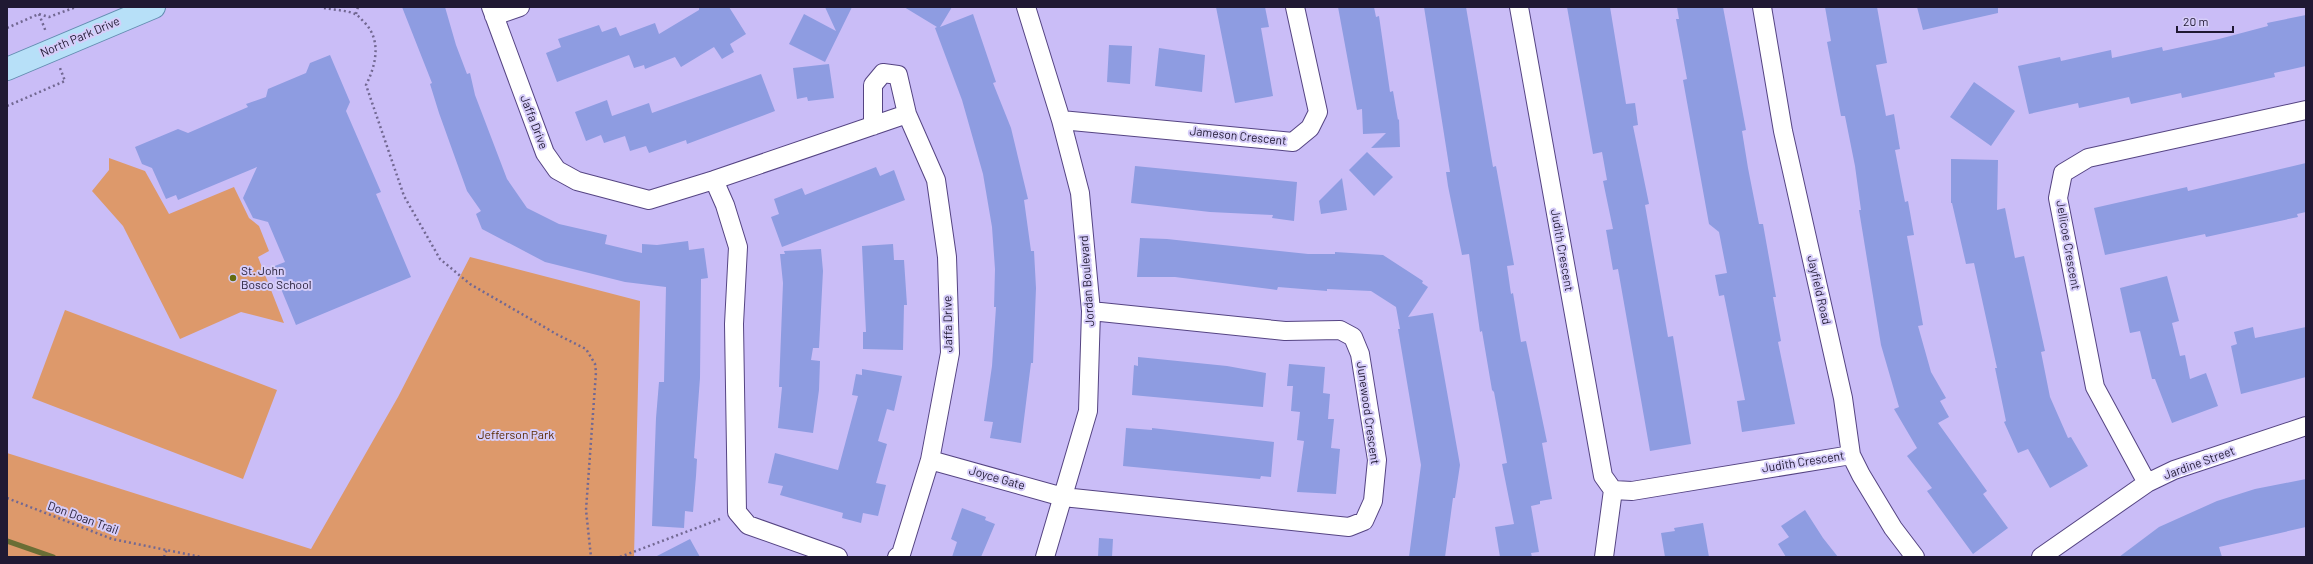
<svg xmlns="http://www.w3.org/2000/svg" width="2313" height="564" font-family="Barlow,sans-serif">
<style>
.green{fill:#dd996b}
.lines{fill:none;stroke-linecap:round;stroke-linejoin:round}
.stream{stroke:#6a6e35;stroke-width:5.5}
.building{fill:#8e9ce1}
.minor-casing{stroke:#554483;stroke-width:20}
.major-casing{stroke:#638db0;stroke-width:24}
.path{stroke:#726892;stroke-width:2.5;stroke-dasharray:2 3;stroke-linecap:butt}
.minor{stroke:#fff;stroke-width:18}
.major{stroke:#b7e0f8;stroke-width:22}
.poi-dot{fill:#646b0f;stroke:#d6cdf9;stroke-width:1.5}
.labels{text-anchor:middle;stroke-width:4;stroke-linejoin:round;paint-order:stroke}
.street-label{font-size:12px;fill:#201933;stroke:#d6cdf9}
.poi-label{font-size:12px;fill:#201933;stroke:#d6cdf9;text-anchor:start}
.park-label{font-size:12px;fill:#592900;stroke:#d6cdf9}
</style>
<rect width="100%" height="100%" fill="#cabdf7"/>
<path class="green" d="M109,158L145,171L169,214L234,187L249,218L259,226L269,251L258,257L284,323L241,312L180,339L123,226L92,191L109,170Z
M470,257L640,301L634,557H7V453L311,549L398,397Z
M65,310L277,390L243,479L32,398Z"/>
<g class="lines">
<path class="stream" d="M7,541L53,557"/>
</g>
<path class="building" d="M402,7H445L456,45L467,74L470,73L475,95L507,179L527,208L559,224L607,235L605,244L642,253V244L657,245L688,241L689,250L704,248L708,278L701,279L700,378L694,458L697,459L696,476L693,512L685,511L684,528L652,526L656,418L659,382H664L666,287L625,282L545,262L482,229L476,214L481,211L467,191L439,113L430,84L432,83Z
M699,7H729L746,34L730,44L734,52L722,59L714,47L681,67L675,57L645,69L644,65L634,68L629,55L557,82L546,53L561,47L558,39L599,25L602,32L616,27L620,36L655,23L659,34L699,10Z
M825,7H852L825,62L789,44L804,14L836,31Z
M904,7H952L940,27L973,14L996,82L993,83L1011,128L1028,199L1024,200L1031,251H1034L1036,288L1033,363H1031L1021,443L990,438L993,422L984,421L992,366L996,307H994L995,269L992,227L983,174L962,100L935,28L937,27Z
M1216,7H1265L1269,27L1261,28L1273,96L1235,103Z
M1338,7H1374L1376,17L1379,16L1390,92L1393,91L1398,120L1399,119L1400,147L1371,148L1386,133L1363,134L1362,109L1357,110Z
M1424,7H1466L1493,167L1496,166L1514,265L1507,266L1511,294L1513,293L1521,342L1526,341L1547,442L1542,443L1552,499L1540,501V504L1531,506L1539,552L1531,553L1532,557H1500L1495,527L1514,524L1502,464L1507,463L1494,392L1492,390L1482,331L1480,332L1469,254L1462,255L1448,186L1446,172H1450Z
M1567,7H1610L1626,104L1635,103L1638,125L1633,126L1649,204L1645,205L1668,337L1673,336L1691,444L1650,451L1618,269L1613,270L1606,230L1613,229L1603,181L1607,180L1602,152L1593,154Z
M1677,7H1723L1746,130L1742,131L1748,168L1759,224H1763L1776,297H1773L1781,341L1778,342L1795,424L1742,432L1737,401L1745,400L1724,295L1719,296L1715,275L1727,273L1719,232L1709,224L1683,80L1687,79L1676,19H1679Z
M1825,7H1877L1887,63L1876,65L1886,116L1894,114L1900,149L1895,150L1905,202L1908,201L1914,235L1907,236L1923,325L1918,326L1931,372L1946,398L1940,401L1949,417L1938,423L1987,491L1983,494L2008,528L1973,554L1927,491L1932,488L1907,456L1917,448L1894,409L1899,407L1881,345L1859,210H1861L1855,166L1845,116H1841L1827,42L1831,41Z
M1917,7H1998V13L1923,30Z
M2306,15V66L2274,73L2275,77L2182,98L2181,93L2131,104L2129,97L2079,108L2078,103L2029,114L2018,66L2060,57L2061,61L2111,50L2112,58L2162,47L2163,51L2219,39L2268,26L2267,23Z
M1109,45L1132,46L1130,84L1107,82Z
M1159,48L1205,55L1202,92L1155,86Z
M330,55L350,102L346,111L381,192L376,194L411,277L296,325L272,267L285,262L268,222L253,218L243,198L257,167L178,200L176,195L166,199L152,168L142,164L135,147L178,129L188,133L248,107L246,104L266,97L268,89L306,73L310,63Z
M829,64L834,98L808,101L807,97L797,99L793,68Z
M761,74L775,111L687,144L686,140L649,153L646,146L630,151L625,136L604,143L601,135L586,141L575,112L607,100L612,116L649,103L652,113Z
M1974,82L2015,111L1991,146L1950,117Z
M1367,152L1393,177L1374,196L1349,170Z
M1951,159L1998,160L1997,210L2005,208L2015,258L2024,256L2045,351L2041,352L2050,397L2068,438L2071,437L2088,466L2050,488L2028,449L2018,453L2004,422L2006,421L1995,368H1997L1974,263L1966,264L1952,203H1951Z
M2306,163V212L2297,214L2298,217L2206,237L2205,234L2105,255L2094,208L2187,187L2188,191Z
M1135,166L1297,182L1294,221L1272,218L1273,215L1210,212L1131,203Z
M876,167L880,176L894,170L905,200L782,247L771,217L779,214L774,199L802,188L805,195Z
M1342,178L1347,210L1321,214L1319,201Z
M1140,238L1167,239L1308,254H1335V252L1383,255L1423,281L1422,283L1428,287L1408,317L1433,313L1460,465L1455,498H1453L1445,557H1409L1421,465L1398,329H1400L1396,307L1371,291L1327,289V291L1278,287L1277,290L1175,277H1137Z
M893,244L894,260H904L907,305H904L903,350L863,349V332H866L862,246Z
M821,249L823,271L819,348H813L811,360L820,361L819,390L813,433L778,428L782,387H779L783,283L780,254H785L784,251Z
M2167,276L2179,321L2172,323L2180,356L2185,355L2190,379L2206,373L2218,406L2172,423L2155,379H2152L2140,331L2130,333L2120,288Z
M2253,327L2255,338L2306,327V377L2241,394L2231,346L2237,344L2234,332Z
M1138,357L1227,366L1266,373L1263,407L1132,395L1134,365L1138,366Z
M1289,364L1325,367L1323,393L1330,394L1328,419H1334L1331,448L1340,449L1336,494L1297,492L1304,441L1297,440L1300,412L1291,411L1293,386H1287Z
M862,369L902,376L894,411L887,409L878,441L887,444L876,483L886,485L878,516L863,513L861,523L842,518L843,513L780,495L783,486L768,483L775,453L838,470L858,396L852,395L856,374L862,375Z
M1126,428L1152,430V428L1274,442L1271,477L1261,476L1260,479L1123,466Z
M2306,479V527L2219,547L2222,557H2119L2159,527L2217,501L2255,489Z
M962,508L986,517L985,520L995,524L981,557H952L957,542L951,539Z
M1805,510L1823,538L1838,557H1786L1778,544L1789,537L1781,526Z
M1703,523L1709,557H1665L1661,533L1675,531L1674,528Z
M1099,538L1113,539L1112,557H1098Z
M690,539L700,557H655Z"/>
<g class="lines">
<defs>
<path id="minor" d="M491,7L545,153L557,170L577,181L649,200L714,180L907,114L936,180L947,257L950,353L930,460L901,554L897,557
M1026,7L1061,120L1080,193L1091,311L1088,411L1045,557
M1519,7L1603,476L1613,490L1632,491L1851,455
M1762,7L1783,131L1843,398L1851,455L1861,475L1893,528L1915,557
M494,16L520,7
M1061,120L1293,142L1310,128L1318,112L1295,7
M873,126V85L883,73L898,75L907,114
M714,180L725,205L738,247L734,324L737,512L748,525L838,557
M930,460L1063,497L1349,527L1364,521L1373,501L1377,460L1360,354L1353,337L1340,330L1285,331L1091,311
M2147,483L2095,387L2058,198L2063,173L2088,158L2306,110
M1604,557L1613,490
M2041,557L2147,483L2174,470L2306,426"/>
<path id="major" d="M7,69L154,7"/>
</defs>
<use href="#minor" class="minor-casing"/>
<use href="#major" class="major-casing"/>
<path class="path" d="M324,8C334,10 346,10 355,14C358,15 361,19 364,22C382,40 376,65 366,85L404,196L440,259L470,284L558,335L586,349L595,364L596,372L586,510L591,557
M39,14L46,32
M39,14L49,17L76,7
M356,14L358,7
M7,28L39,14
M7,106L65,81L60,68
M7,498L112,539L201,557
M164,557L167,549
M620,557L720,519"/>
<use href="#minor" class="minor"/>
<use href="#major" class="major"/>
</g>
<circle class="poi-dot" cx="233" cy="278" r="4"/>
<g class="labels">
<g class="street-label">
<text transform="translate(80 37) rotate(-23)" y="4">North Park Drive</text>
<text transform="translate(534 122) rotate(69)" y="4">Jaffa Drive</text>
<text transform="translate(1238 136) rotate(6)" y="4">Jameson Crescent</text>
<text transform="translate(2068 245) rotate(80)" y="4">Jellicoe Crescent</text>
<text transform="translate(1562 250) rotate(80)" y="4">Judith Crescent</text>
<text transform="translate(1087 281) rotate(-94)" y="4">Jordan Boulevard</text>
<text transform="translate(1819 290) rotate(77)" y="4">Jayfield Road</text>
<text transform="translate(948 324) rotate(-91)" y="4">Jaffa Drive</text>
<text transform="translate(1368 413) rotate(82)" y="4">Junewood Crescent</text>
<text transform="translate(1803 462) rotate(-9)" y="4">Judith Crescent</text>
<text transform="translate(2199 463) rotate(-20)" y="4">Jardine Street</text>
<text transform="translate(997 478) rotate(16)" y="4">Joyce Gate</text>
<text transform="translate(83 518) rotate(20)" y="4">Don Doan Trail</text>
</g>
<g class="poi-label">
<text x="241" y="275">St. John<tspan x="241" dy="14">Bosco School</tspan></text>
</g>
<g class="park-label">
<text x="516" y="439">Jefferson Park</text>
</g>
</g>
<rect width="2313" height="564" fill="none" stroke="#201933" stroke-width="16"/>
<path d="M2177 26v6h56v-6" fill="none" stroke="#201933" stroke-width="2"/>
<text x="2183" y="26" font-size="12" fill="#201933" stroke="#d6cdf9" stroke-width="3" paint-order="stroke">20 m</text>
</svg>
